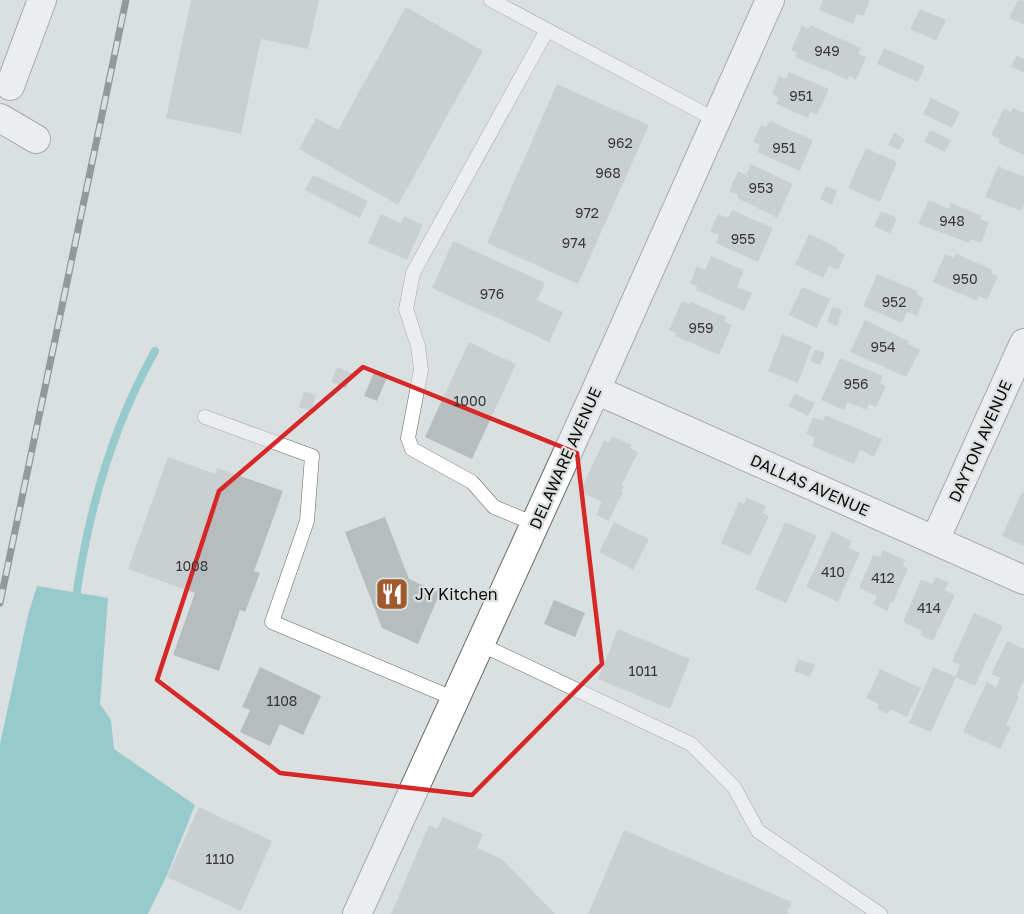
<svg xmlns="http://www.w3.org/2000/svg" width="1024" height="914" font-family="'Golos Text',sans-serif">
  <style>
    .water { fill: #43afb7 }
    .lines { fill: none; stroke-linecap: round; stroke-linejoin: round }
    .stream { stroke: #43afb7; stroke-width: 8 }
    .building { fill: #b7bdbd }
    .lane-casing { stroke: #636868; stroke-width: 15 }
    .street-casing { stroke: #636868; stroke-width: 30 }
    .lane { stroke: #fff; stroke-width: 14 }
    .street { stroke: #fff; stroke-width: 28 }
    .rail-casing { stroke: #3d4040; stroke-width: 7 }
    .rail { stroke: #dae0e0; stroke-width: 4.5; stroke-dasharray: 14; stroke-linecap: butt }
    .marked { fill: none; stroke: #d62828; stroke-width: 4.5; stroke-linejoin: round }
    .labels { text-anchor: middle; stroke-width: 4.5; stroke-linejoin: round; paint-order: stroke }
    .number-label { font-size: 14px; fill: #363939 }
    .street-label { font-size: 16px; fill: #0b0d0d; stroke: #dae0e0 }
    .poi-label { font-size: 16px; fill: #0b0d0d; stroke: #dae0e0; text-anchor: start }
  </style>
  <rect width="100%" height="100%" fill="#dae0e0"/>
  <path class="water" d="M37,586L108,598L100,704L111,720L114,749L195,805L167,875L148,914H0V744L28,615Z"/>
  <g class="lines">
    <path class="stream" d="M75,604C87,516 111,429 155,351"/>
  </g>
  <path class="building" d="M191,0H319L308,49L261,39L241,134L166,118Z
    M823,0H869L870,1L863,16L857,14L853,24L819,10Z
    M1018,0L1024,1V25L1009,18Z
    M406,7L483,51L398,205L299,149L316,118L338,130Z
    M920,9L946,20L936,41L910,29Z
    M802,25L808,29L810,25L861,48L858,54L866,57L856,80L849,76L848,80L795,57L797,53L791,50Z
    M884,48L925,66L918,82L877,64Z
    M1016,56L1024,59V72L1011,67Z
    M789,72L829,89L817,115L811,112L808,118L776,104L779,98L772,94L779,76L786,79Z
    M557,84L649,125L578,284L487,243Z
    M931,98L960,112L952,128L923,114Z
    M1004,108L1011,112L1013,108L1024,113V155L998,143L1000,139L991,135Z
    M770,121L813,140L800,171L757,152L760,145L753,142L761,125L766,127Z
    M930,130L951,140L945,152L924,142Z
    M894,133L905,139L899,150L888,145Z
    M866,148L897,162L880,202L848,188Z
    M751,164L793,184L777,218L737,198L738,195L729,191L738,171L746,175Z
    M998,166L1024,177V204L1021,211L985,197Z
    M313,175L368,201L360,218L305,190Z
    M826,186L837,191L832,205L820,199Z
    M929,200L949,209L951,203L982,216L981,219L989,223L981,243L971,239L969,243L918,224Z
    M732,210L773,228L758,262L716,243L719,235L710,232L718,214L728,218Z
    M881,211L897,218L890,234L874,226Z
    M381,214L401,223L404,216L423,225L407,260L368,243Z
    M809,234L838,248L837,250L845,255L838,270L829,266L823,278L795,264Z
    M453,241L545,283L537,300L563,312L549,342L432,288Z
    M956,253L992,270L991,273L998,276L987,300L979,296L977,301L933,282L945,254L954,258Z
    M711,256L744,270L737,287L752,293L744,311L696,290L697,286L690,283L697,266L705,270Z
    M877,274L917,291L916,294L924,298L917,316L907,312L902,323L863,306Z
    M802,287L830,299L817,328L789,315Z
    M682,301L690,304L691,302L726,317L724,322L732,325L719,355L675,336L676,333L669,330Z
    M832,307L842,310L837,326L827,322Z
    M865,320L909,341L908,344L920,350L906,377L850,352Z
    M782,334L812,346L798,383L768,371Z
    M469,342L516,364L472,459L425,437Z
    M815,349L825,353L820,365L810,361Z
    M840,358L883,376L880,383L886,386L876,407L869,404L866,410L848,402L844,410L821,400Z
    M337,367L352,373L346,388L331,382Z
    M375,370L388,375L377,401L364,396Z
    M304,391L316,395L311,411L299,407Z
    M795,394L815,403L808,416L788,406Z
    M825,415L882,439L874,457L860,450L854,464L812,446L815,438L806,434L813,417L823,421Z
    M612,436L631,445L630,448L638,452L622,485L624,486L621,492H623L609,521L596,515L602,502L580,492L604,440L609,443Z
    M168,457L215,474L217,468L283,491L254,571L260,573L245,612L240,610L219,671L173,655L195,593L128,569Z
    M1022,492L1024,493V546L1002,536Z
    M747,498L766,506L763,513L769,516L750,556L721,543L739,502L744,504Z
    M385,517L409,579L440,593L418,644L382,628L345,532Z
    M614,522L649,539L633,570L599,552Z
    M785,522L817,536L786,603L755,589Z
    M832,531L852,541L849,548L860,553L838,602L806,587Z
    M883,550L905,560L903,566L908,569L893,602H891L887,611L873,604L877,596L859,588L873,555L880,557Z
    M936,577L949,582L945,590L955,595L933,641L920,635L922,631L903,622L921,579L932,584Z
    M554,600L585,613L575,637L544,624Z
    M974,613L1003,626L975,686L955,677L960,665L952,661Z
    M618,629L690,659L670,709L598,679Z
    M1007,641L1024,649V680L1017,696L1019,697L1006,725L1011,727L1000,749L963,732L987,682L996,687L1000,678L991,674Z
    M798,659L815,665L810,677L794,671Z
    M260,667L321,696L303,735L280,724L270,746L240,732L250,710L242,707Z
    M933,667L956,677L931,732L909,723Z
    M880,669L921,688L907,717L890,709L888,714L877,709L879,704L866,698Z
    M199,807L272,841L241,911L167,877Z
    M443,817L483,834L477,848L502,859L555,914H391L429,825L437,829Z
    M624,830L792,902L787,912L789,914H588Z"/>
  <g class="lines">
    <defs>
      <path id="lane" d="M491,0L716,120
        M205,417L312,456L307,521L272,622L455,699
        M535,524L494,507L472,482L412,449L408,438L421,370L418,346L406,309L413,273L547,30
        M480,644L691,744L734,787L758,831L880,914"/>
      <path id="street" d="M10,86L42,0
        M0,118L36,139
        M596,390L1024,580
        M935,540L1024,343
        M357,914L596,390L770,0"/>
    </defs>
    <use href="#lane" class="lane-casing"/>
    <use href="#street" class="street-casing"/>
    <use href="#lane" class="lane"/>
    <use href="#street" class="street"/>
    <defs>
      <path id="rail" d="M0,603L126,0"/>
    </defs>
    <use href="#rail" class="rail-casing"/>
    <use href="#rail" class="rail"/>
  </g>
  <path d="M0 0H1024V914H0ZM363,367L577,453L602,664L472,795L280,773L157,680L219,491Z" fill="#dae0e0" fill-opacity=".55" fill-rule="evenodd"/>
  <path class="marked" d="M363,367L577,453L602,664L472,795L280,773L157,680L219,491Z"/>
  <defs>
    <symbol id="restaurant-square" viewBox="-11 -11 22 22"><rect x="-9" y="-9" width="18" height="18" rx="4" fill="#9f5a2d" stroke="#dae0e0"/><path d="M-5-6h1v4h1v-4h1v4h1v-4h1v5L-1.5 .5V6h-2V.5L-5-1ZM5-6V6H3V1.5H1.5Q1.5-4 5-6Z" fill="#fff"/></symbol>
  </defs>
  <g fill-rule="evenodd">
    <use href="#restaurant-square" x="373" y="575" width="38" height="38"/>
  </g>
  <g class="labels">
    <g class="number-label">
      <text x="827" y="56">949</text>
      <text x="801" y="101">951</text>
      <text x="620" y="148">962</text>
      <text x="784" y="153">951</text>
      <text x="608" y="178">968</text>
      <text x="761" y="193">953</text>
      <text x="587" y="218">972</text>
      <text x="952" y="226">948</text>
      <text x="743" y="244">955</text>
      <text x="574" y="248">974</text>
      <text x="965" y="284">950</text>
      <text x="492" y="299">976</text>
      <text x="894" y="307">952</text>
      <text x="701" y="333">959</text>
      <text x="883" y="352">954</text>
      <text x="856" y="389">956</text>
      <text x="470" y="406">1000</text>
      <text x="192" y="571">1008</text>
      <text x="833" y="577">410</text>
      <text x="883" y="583">412</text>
      <text x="929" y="613">414</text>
      <text x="643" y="676">1011</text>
      <text x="282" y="706">1108</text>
      <text x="220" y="864">1110</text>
    </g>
    <g class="street-label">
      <text transform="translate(980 441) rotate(-66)" y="6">DAYTON AVENUE</text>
      <text transform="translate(565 458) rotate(-66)" y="6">DELAWARE AVENUE</text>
      <text transform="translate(810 485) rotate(24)" y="6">DALLAS AVENUE</text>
    </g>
    <g class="poi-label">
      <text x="415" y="600">JY Kitchen</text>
    </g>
  </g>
</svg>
